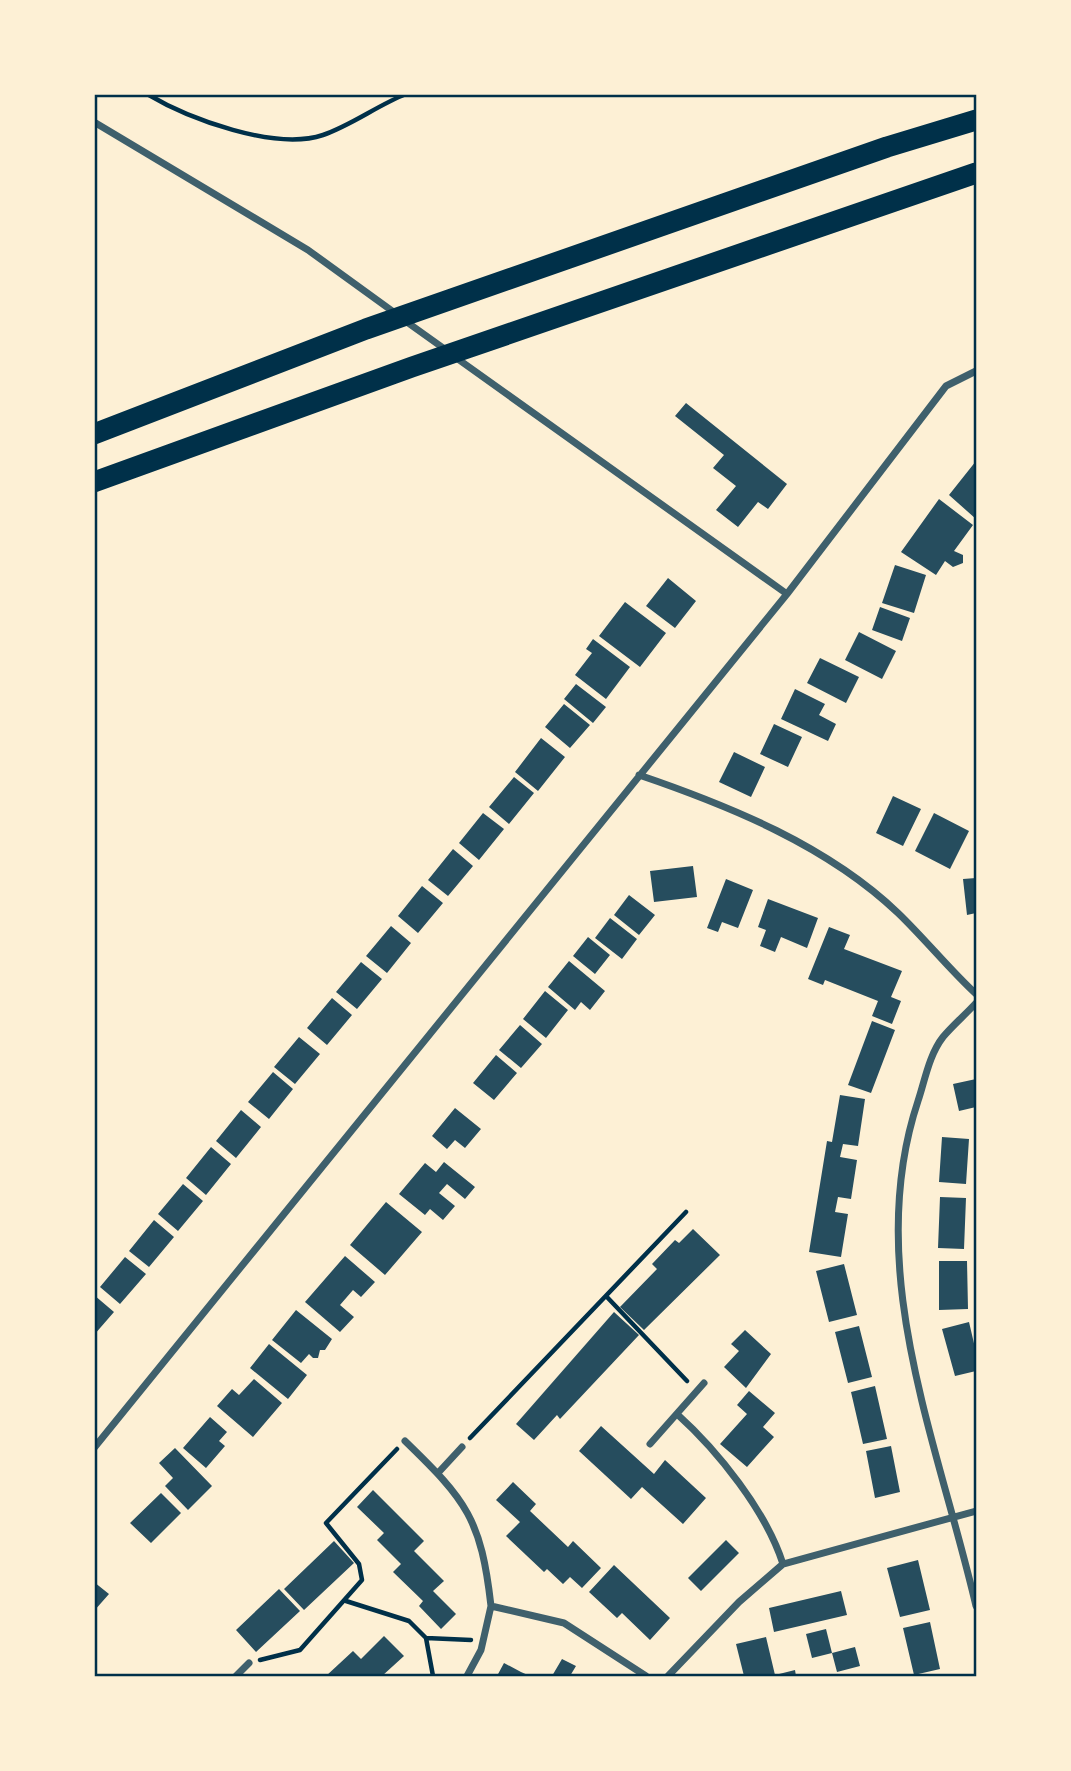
<svg xmlns="http://www.w3.org/2000/svg" width="1071" height="1771" font-family="'Titillium Web',sans-serif">
  <style>
    .building { fill: #264d5e }
    .lines { fill: none; stroke-linecap: round; stroke-linejoin: round }
    .path { stroke: #003049; stroke-width: 4.5 }
    .minor { stroke: #3f606c; stroke-width: 7 }
    .motorway { stroke: #003049; stroke-width: 21 }
    .neatline { fill: none; stroke: #003049; stroke-width: 2.5 }
  </style>
  <rect width="100%" height="100%" fill="#fdf0d5"/>
  <path class="building" d="M686,403L787,484L768,509L758,502L738,527L716,510L736,486L713,468L724,455L675,416Z
    M976,461V519L949,495Z
    M939,499L973,525L954,551L963,555V563L953,567L945,561L936,575L901,552Z
    M895,565L926,575L914,613L882,603Z
    M668,578L696,601L675,628L646,606Z
    M625,602L666,633L640,667L599,636Z
    M880,607L910,618L902,641L872,630Z
    M859,632L896,651L882,679L845,660Z
    M593,639L630,667L606,699L575,675L592,653L586,649Z
    M820,658L859,677L846,703L807,683Z
    M576,684L606,707L593,723L564,699Z
    M795,689L825,704L819,715L836,724L828,741L781,719Z
    M564,704L590,725L570,748L545,727Z
    M774,724L802,737L788,767L760,754Z
    M541,738L565,757L538,791L515,772Z
    M734,752L765,767L751,797L719,782Z
    M514,777L534,793L509,824L489,807Z
    M893,796L921,809L903,846L876,833Z
    M483,813L504,829L479,860L459,843Z
    M934,813L969,831L950,869L915,851Z
    M453,849L473,866L448,896L428,880Z
    M693,866L697,897L654,902L650,871Z
    M976,878V913L967,915L963,879Z
    M726,879L753,890L738,928L722,922L718,932L707,928Z
    M422,886L443,903L418,933L398,916Z
    M629,895L655,915L639,935L614,915Z
    M768,899L818,918L807,948L781,937L775,952L760,946L766,930L758,927Z
    M610,918L637,939L622,959L595,938Z
    M391,926L411,943L387,973L366,956Z
    M829,927L850,935L844,949L902,971L891,997L901,1001L892,1024L872,1016L878,1001L825,980L823,985L808,979Z
    M588,937L610,955L595,974L573,956Z
    M569,961L605,991L590,1010L581,1002L575,1010L548,987Z
    M361,962L382,979L357,1009L336,992Z
    M545,991L568,1010L546,1038L523,1019Z
    M332,998L352,1015L327,1045L307,1028Z
    M872,1021L895,1030L871,1093L848,1085Z
    M520,1025L542,1044L521,1068L499,1050Z
    M299,1037L320,1054L295,1084L274,1067Z
    M496,1055L517,1073L494,1100L473,1083Z
    M273,1072L293,1089L269,1119L248,1102Z
    M976,1079V1107L959,1111L953,1084Z
    M840,1095L865,1099L858,1146L843,1144L840,1157L857,1160L851,1199L838,1197L835,1212L848,1214L841,1257L809,1252L827,1141L832,1142Z
    M455,1108L481,1129L465,1148L455,1140L447,1149L432,1136Z
    M241,1110L261,1127L236,1158L216,1141Z
    M942,1137L969,1139L966,1184L939,1182Z
    M211,1147L231,1164L206,1195L186,1178Z
    M444,1162L475,1187L465,1199L447,1184L439,1193L455,1206L443,1220L430,1209L425,1215L399,1194L425,1163L436,1172Z
    M183,1184L203,1201L178,1231L158,1214Z
    M940,1197L966,1198L964,1249L938,1248Z
    M386,1202L422,1232L385,1275L350,1245Z
    M154,1220L174,1237L149,1267L129,1251Z
    M693,1229L720,1255L644,1330L620,1307L657,1269L652,1264L675,1240L679,1243Z
    M345,1256L375,1282L361,1297L353,1290L340,1305L354,1317L340,1332L305,1302Z
    M125,1257L146,1274L120,1304L100,1287Z
    M939,1261H967L968,1309L939,1310Z
    M844,1264L857,1315L829,1322L816,1271Z
    M94,1295L114,1312L94,1335Z
    M296,1310L332,1339L325,1350H320L318,1358H313L309,1354L301,1363L272,1340Z
    M614,1312L639,1335L560,1419L557,1415L534,1440L516,1424Z
    M969,1322L976,1352V1371L955,1376L942,1329Z
    M859,1326L872,1377L848,1383L835,1332Z
    M745,1330L771,1354L746,1388L724,1367L739,1351L731,1344Z
    M269,1344L307,1375L288,1399L250,1368Z
    M254,1379L282,1403L253,1437L217,1406L232,1389L239,1395Z
    M875,1386L887,1439L863,1444L851,1392Z
    M749,1391L775,1413L763,1427L774,1437L747,1467L720,1444L747,1414L737,1405Z
    M210,1417L227,1432L219,1441L225,1446L206,1468L183,1448Z
    M601,1426L654,1474L665,1460L706,1498L683,1524L642,1487L631,1499L579,1451Z
    M891,1446L900,1492L875,1498L866,1451Z
    M175,1448L212,1486L188,1510L165,1486L173,1478L159,1463Z
    M513,1482L536,1504L530,1511L568,1547L573,1541L601,1568L582,1588L570,1577L563,1584L547,1569L544,1572L506,1536L520,1522L496,1500Z
    M373,1490L424,1541L414,1551L444,1581L433,1591L456,1614L441,1629L419,1606L423,1601L393,1572L401,1564L377,1540L384,1533L357,1507Z
    M161,1493L181,1513L151,1543L130,1523Z
    M726,1540L739,1553L701,1591L688,1578Z
    M334,1541L354,1563L304,1610L284,1589Z
    M918,1560L930,1610L900,1617L887,1568Z
    M614,1565L670,1618L650,1640L622,1613L617,1618L589,1592Z
    M94,1582L109,1594L94,1611Z
    M279,1589L300,1611L256,1652L236,1630Z
    M841,1591L847,1615L774,1632L769,1608Z
    M930,1622L940,1669L914,1675L903,1628Z
    M826,1629L832,1653L812,1658L806,1634Z
    M384,1636L404,1656L382,1676H326L353,1651L361,1659Z
    M766,1637L775,1675L795,1670L796,1676H744L736,1644Z
    M855,1647L860,1666L837,1672L832,1653Z
    M562,1659L576,1666L570,1676H552Z
    M504,1663L521,1672L530,1676H497Z"/>
  <g class="lines">
    <path class="path" d="M147,94C189,119 275,151 323,135C352,125 378,105 406,94
      M606,1296L687,1381
      M470,1438L686,1212
      M346,1601L409,1621L426,1638L471,1640
      M426,1638L433,1676
      M260,1660L300,1650L362,1580L359,1564L326,1523L397,1449"/>
    <path class="minor" d="M94,122L308,250L395,313
      M404,320L446,350
      M455,357L787,594
      M639,775C730,806 828,846 898,913C925,939 949,969 976,994
      M976,1003C966,1014 953,1025 943,1037C929,1055 925,1080 918,1101C862,1269 938,1442 976,1606
      M677,1414C718,1451 766,1511 783,1564
      M405,1441C467,1501 481,1519 491,1606L564,1623L646,1676
      M650,1444L704,1383
      M94,1448L787,594L946,386L976,371
      M438,1473L462,1447
      M236,1676L249,1663
      M467,1676L481,1650L491,1606
      M668,1676L739,1602L783,1564L976,1511"/>
    <path class="motorway" d="M94,434L366,329L887,147L976,120
      M94,482L412,367L976,173"/>
  </g>
  <rect width="1071" height="1771" fill="none" stroke="#fdf0d5" stroke-width="192"/>
  <rect x="96" y="96" width="879" height="1579" class="neatline"/>
</svg>
